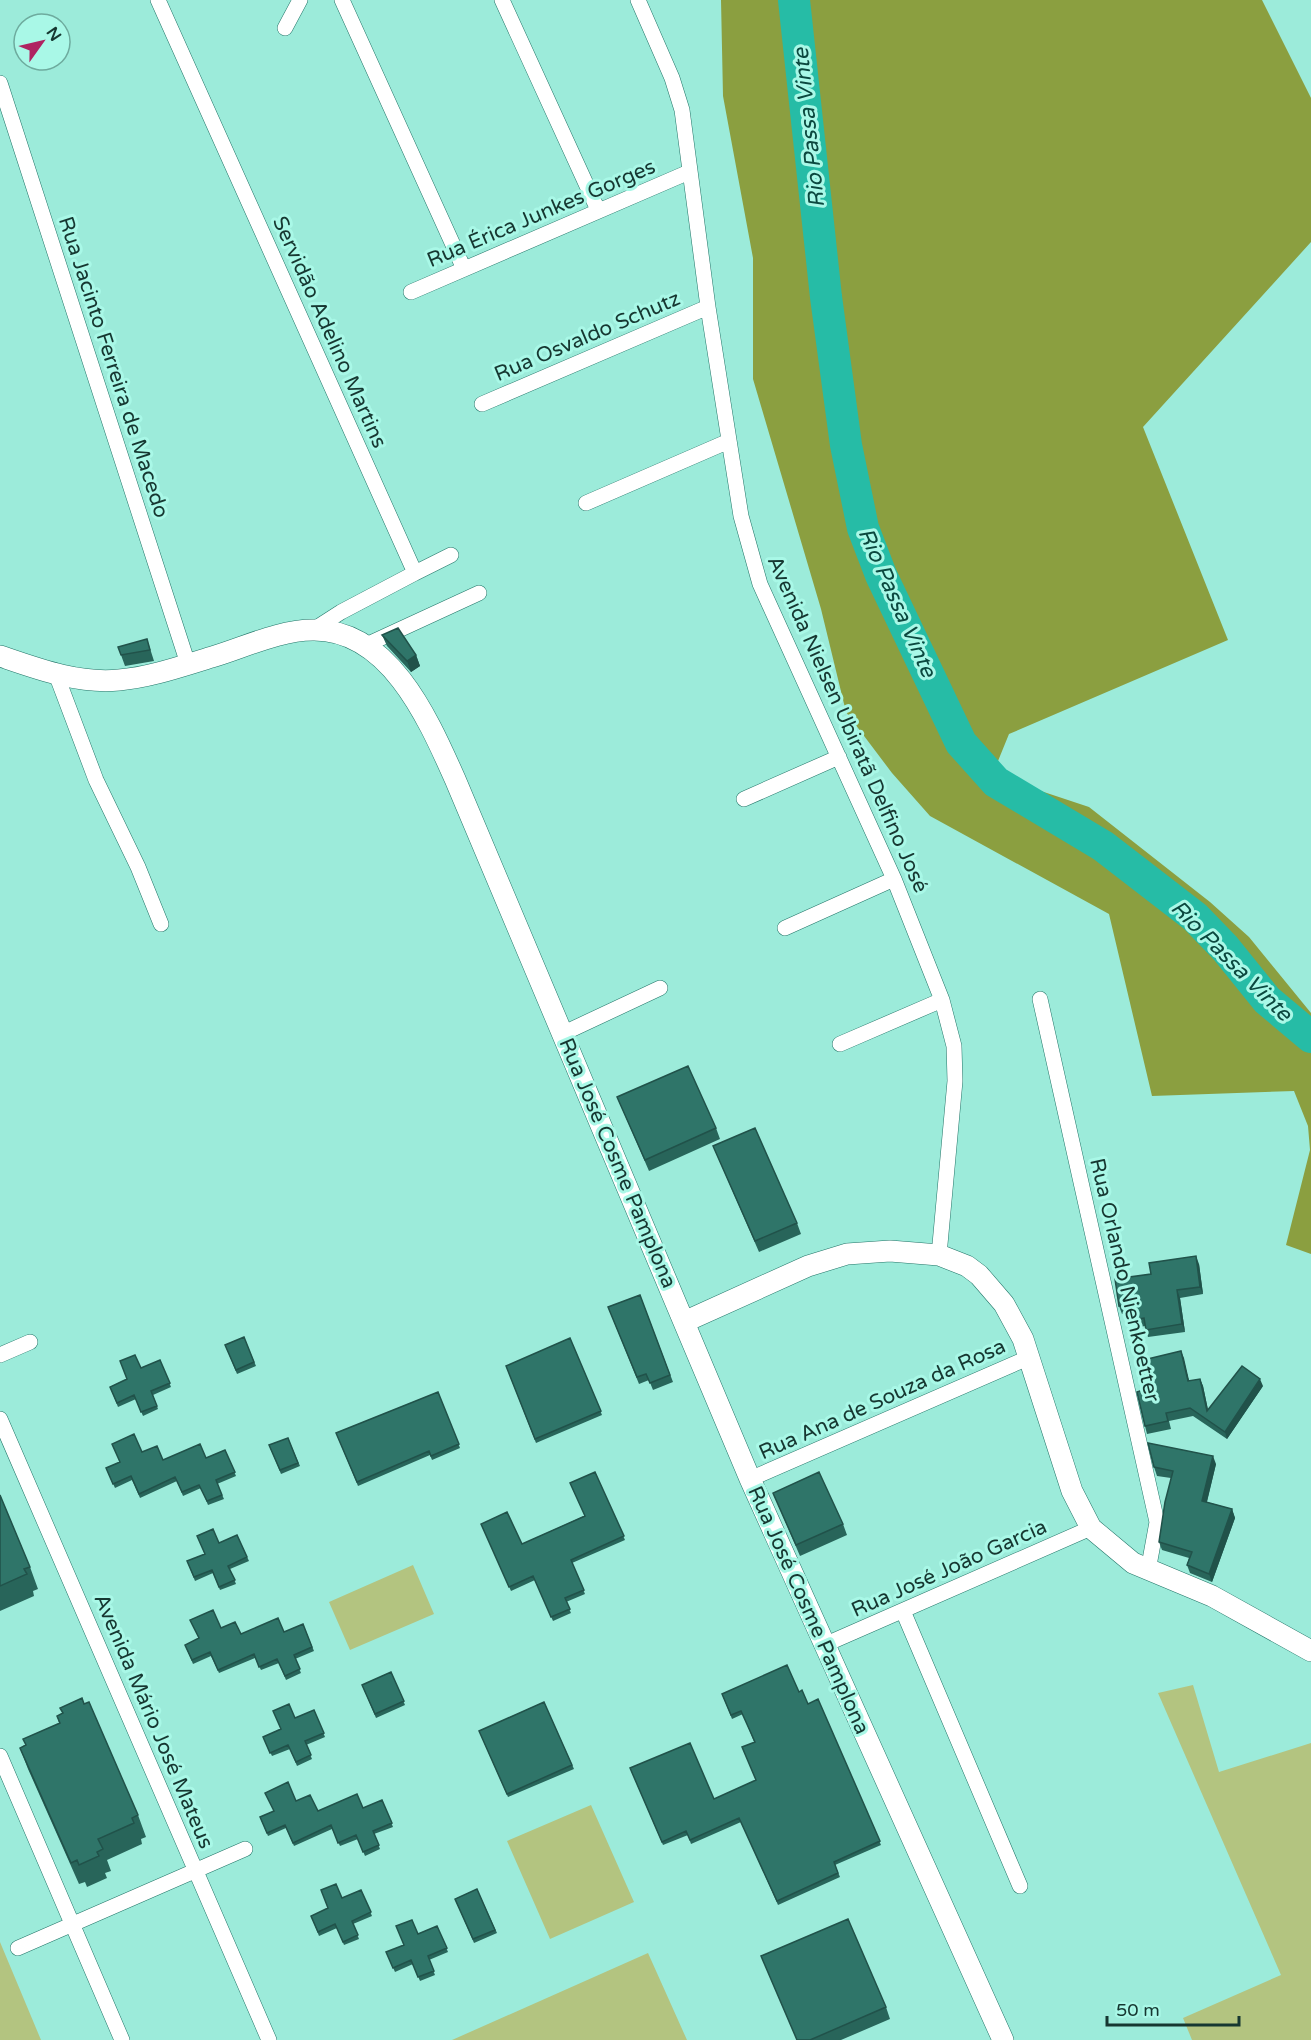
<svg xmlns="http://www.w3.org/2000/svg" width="1311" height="2040" font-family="'Varela Round',sans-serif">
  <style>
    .green { fill: #b3c480 }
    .forest { fill: #8b9f40 }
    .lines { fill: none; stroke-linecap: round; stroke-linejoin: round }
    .river { stroke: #26bca6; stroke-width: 32 }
    .street-casing { stroke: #227568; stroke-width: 16 }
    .secondary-casing { stroke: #227568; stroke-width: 22 }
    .street { stroke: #fff; stroke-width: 15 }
    .secondary { stroke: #fff; stroke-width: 21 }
    .wall { fill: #28655a }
    .shaded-wall { fill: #21524a }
    .building { fill: #2f7569; stroke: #21524a; stroke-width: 1.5 }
    .labels { text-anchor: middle; stroke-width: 6; stroke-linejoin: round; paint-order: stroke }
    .street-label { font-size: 21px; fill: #163731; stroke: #a9f8e7 }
    .water-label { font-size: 22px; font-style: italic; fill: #0b483f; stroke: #a9f8e7 }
  </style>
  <rect width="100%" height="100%" fill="#9cebda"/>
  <path class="green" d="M413,1565L434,1614L350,1650L329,1602Z
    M1193,1685L1219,1772L1311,1743V2040H1192L1183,2018L1281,1975L1158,1693Z
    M591,1805L634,1902L550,1939L507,1841Z
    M0,1942L41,2040H0Z
    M648,1953L687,2040H452Z"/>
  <path class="forest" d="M721,0H1262L1311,98V242L1143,427L1228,640L1009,734L998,761L1011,781L1089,807L1210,902L1249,937L1311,1013V1254L1286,1245L1310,1150L1308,1126L1294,1091L1152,1096L1109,914L930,816L892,773L846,712L821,609L753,379V258L723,96Z"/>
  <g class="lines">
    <path class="river" d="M794,0L826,297L846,445L863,528L881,575L961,743L996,782L1103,846L1195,917L1225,948L1267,1000L1311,1037"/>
    <defs>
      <path id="street" d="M158,0L415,573L341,612L313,630
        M342,0L464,269
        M502,0L598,210
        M638,0L672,78L682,110L708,307L741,516L760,584L894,879L942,1000L954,1046L955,1081L939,1255
        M285,28L300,0
        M0,83L188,664
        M411,292L689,172
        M482,404L708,307
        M586,503L729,441
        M415,573L451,555
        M364,646L479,593
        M56,674L96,780L138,867L161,924
        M744,799L839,757
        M785,928L894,879
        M1040,999L1157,1522L1148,1571
        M564,1033L660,988
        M840,1044L942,1000
        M0,1355L30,1342
        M0,1419L269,2040
        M750,1479L1030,1357
        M903,1611L1020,1886
        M824,1645L1091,1528
        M0,1756L122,2040
        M18,1948L245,1849"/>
      <path id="secondary" d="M0,656C38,669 78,684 119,680C151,677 182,666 212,657C243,648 279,630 313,630C390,629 429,721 455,779L750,1479L1003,2040
        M684,1322L808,1266L847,1254L890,1251L939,1255L967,1266L979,1275L1004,1304L1023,1339L1072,1491L1091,1528L1133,1563L1212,1596L1311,1651"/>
    </defs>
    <use href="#street" class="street-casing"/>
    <use href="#secondary" class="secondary-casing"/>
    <use href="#street" class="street"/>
    <use href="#secondary" class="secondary"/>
  </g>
  <path class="wall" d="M382,635L416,655L420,666L411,672L387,646Z
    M147,639L154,661L125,666L121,655Z
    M617,1097L716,1128L720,1139L649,1171Z
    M713,1146L797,1223L801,1234L759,1252Z
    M1199,1264L1203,1294L1180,1298L1185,1332L1148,1337L1145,1326L1135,1328L1132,1320L1131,1312L1122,1314L1119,1306L1151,1274Z
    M640,1295L673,1382L653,1390L649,1380L639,1384L608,1307Z
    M244,1337L256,1366L237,1374L225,1345Z
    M570,1338L602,1415L536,1443L506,1366Z
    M1181,1351L1189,1381L1200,1379L1203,1386L1208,1410L1263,1386L1227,1439L1193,1416L1169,1421L1171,1429L1147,1434L1145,1426L1146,1389Z
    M160,1360L171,1387L153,1395L158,1409L143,1416L136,1399L118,1407L110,1387L127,1379L141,1368Z
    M438,1392L460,1448L432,1460L430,1455L358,1486L336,1433Z
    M288,1438L300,1466L281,1474L269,1445Z
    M225,1450L236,1476L217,1484L224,1499L208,1505L201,1488L183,1496L177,1481L140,1498L132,1480L115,1488L106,1468L142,1452L163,1460L206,1458Z
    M1216,1464L1207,1502L1232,1509L1235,1518L1212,1582L1190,1573L1187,1565L1189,1558L1162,1550L1159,1542L1171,1478L1157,1476L1154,1467Z
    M595,1472L625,1540L572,1563L585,1594L566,1602L571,1613L553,1621L535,1580L511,1591L481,1524L522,1544L584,1516Z
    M773,1493L843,1524L847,1535L800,1556Z
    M0,1495L30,1567L38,1589L33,1591L34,1596L0,1611Z
    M237,1535L249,1561L230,1569L236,1584L220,1590L213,1573L195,1581L187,1561L205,1554L219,1543Z
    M303,1624L314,1651L295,1659L301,1673L286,1680L279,1663L261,1670L255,1658L219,1673L211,1656L193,1664L185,1645L221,1628L241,1634L284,1632Z
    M391,1672L405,1705L376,1718L362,1685Z
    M799,1692L808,1704L818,1699L881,1845L835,1865L840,1877L778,1905L741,1822L691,1844L688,1835L663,1845L630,1768L714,1799L756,1780L754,1742L743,1714L732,1719L722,1694Z
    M544,1702L574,1769L508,1797L479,1731Z
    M314,1710L325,1737L306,1745L312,1759L297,1766L290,1749L272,1756L263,1737L281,1729L295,1718Z
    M57,1716L138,1815L146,1837L141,1839L142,1844L107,1860L111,1871L105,1873L107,1878L87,1887L85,1882L79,1884L28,1769L20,1748L59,1723Z
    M382,1800L393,1827L374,1834L380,1849L365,1856L358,1839L340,1846L332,1829L294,1846L286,1828L268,1836L260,1817L296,1801L318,1811L363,1808Z
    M477,1889L497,1933L474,1943L455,1899Z
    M361,1890L372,1916L353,1924L359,1939L344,1945L337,1928L319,1936L311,1916L328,1909L342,1898Z
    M437,1926L448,1952L429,1960L435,1975L420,1981L413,1964L395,1972L386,1952L404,1945L418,1934Z
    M761,1956L886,2007L890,2019L841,2040H797Z"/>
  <path class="shaded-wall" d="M416,655L420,666L411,672L407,661Z
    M1196,1256L1199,1264L1203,1294L1200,1287Z
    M1177,1290L1180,1298L1185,1332L1182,1324Z
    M1181,1351L1184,1358L1191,1389L1188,1381Z
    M1200,1379L1203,1386L1210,1419L1207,1411Z
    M1260,1379L1263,1386L1227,1439L1225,1432Z
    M1213,1456L1216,1464L1205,1509L1202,1501Z
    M1232,1509L1235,1518L1212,1582L1209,1574Z"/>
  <path class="building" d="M398,628L416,655L407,661L382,635Z
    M147,639L150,650L121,655L118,647Z
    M688,1066L716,1128L645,1160L617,1097Z
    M755,1128L797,1223L755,1241L713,1146Z
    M1196,1256L1200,1287L1177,1290L1182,1324L1146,1330L1144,1318L1132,1320L1130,1304L1119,1306L1115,1279L1151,1274L1149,1263Z
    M640,1295L670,1375L650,1383L646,1374L637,1377L608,1307Z
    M244,1337L254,1362L236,1370L225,1345Z
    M570,1338L601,1411L535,1439L506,1366Z
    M1181,1351L1188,1381L1200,1379L1207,1411L1242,1366L1260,1379L1225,1432L1190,1408L1166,1413L1168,1421L1145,1426L1137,1392L1146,1389L1139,1361Z
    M135,1355L141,1368L160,1360L170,1383L151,1391L157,1406L141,1412L134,1395L117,1403L110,1387L127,1379L120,1361Z
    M438,1392L459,1444L431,1456L429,1451L357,1482L336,1433Z
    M134,1434L142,1452L157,1446L163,1460L200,1444L206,1458L225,1450L235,1472L216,1480L222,1495L207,1501L199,1485L182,1492L175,1477L139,1494L131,1476L113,1484L106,1468L120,1462L112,1444Z
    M288,1438L298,1463L280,1470L269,1445Z
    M1148,1443L1213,1456L1202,1501L1232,1509L1209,1574L1187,1565L1192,1552L1159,1542L1165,1502L1173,1471L1154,1467Z
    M595,1472L624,1536L571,1560L584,1590L565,1598L570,1609L551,1617L533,1576L509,1587L481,1524L507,1512L522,1544L585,1516L570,1483Z
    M819,1472L843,1524L796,1545L773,1493Z
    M0,1495L30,1567L24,1569L27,1574L0,1586Z
    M213,1529L219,1543L237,1535L247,1557L228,1566L235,1580L219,1587L212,1570L194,1577L187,1561L205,1554L197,1536Z
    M213,1610L221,1628L235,1622L241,1634L278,1618L284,1632L303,1624L312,1647L294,1655L300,1669L285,1676L277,1659L259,1667L254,1654L218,1670L210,1652L192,1660L185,1645L199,1638L190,1620Z
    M787,1665L799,1692L802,1690L808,1704L818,1699L880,1841L834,1862L838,1873L777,1901L739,1818L690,1840L686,1831L662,1842L630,1768L690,1743L714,1799L756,1780L742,1747L755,1742L741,1711L731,1715L722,1694Z
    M391,1672L404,1701L375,1714L362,1685Z
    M82,1698L84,1704L89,1702L138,1815L132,1818L134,1823L98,1839L103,1849L97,1852L99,1856L79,1865L77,1860L71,1863L20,1748L26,1745L23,1739L60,1723L57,1716L63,1713L60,1708Z
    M544,1702L572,1765L507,1794L479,1731Z
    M289,1704L295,1718L314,1710L324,1733L305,1741L311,1755L296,1762L288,1745L270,1753L263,1737L281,1729L273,1711Z
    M288,1782L296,1801L310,1795L318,1811L357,1794L363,1808L382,1800L392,1823L373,1831L379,1845L363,1852L356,1835L338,1843L331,1825L293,1843L285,1825L267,1833L260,1817L274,1811L265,1793Z
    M336,1884L342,1898L361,1890L371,1912L352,1921L358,1935L343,1942L335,1924L318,1932L311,1916L328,1908L321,1890Z
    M477,1889L495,1930L473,1939L455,1899Z
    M848,1919L886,2007L810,2040H797L761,1956Z
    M412,1920L418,1934L437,1926L447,1948L428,1956L434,1971L418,1977L411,1960L393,1968L386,1952L404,1945L396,1926Z"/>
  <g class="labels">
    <g class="street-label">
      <text transform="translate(541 213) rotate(-23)" y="7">Rua Érica Junkes Gorges</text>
      <text transform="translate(330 332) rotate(66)" y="7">Servidão Adelino Martins</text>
      <text transform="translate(587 336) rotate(-23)" y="7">Rua Osvaldo Schutz</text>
      <text transform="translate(114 367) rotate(72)" y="7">Rua Jacinto Ferreira de Macedo</text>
      <text transform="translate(848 724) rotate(66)" y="7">Avenida Nielsen Ubiratã Delfino José</text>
      <text transform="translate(618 1163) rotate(67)" y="7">Rua José Cosme Pamplona</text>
      <text transform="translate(1125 1280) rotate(77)" y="7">Rua Orlando Nienkoetter</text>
      <text transform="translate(882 1399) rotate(-24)" y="7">Rua Ana de Souza da Rosa</text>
      <text transform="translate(949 1568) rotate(-24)" y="7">Rua José João Garcia</text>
      <text transform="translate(809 1610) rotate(66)" y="7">Rua José Cosme Pamplona</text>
      <text transform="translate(154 1721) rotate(67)" y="7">Avenida Mário José Mateus</text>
    </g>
    <g class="water-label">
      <text transform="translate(808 128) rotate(-96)" y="8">Rio Passa Vinte</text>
      <text transform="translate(898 602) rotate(66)" y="8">Rio Passa Vinte</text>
      <text transform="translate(1232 960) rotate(45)" y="8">Rio Passa Vinte</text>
    </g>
  </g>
  <g transform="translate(42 42) rotate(56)"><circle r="28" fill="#a9f8e7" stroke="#6eab9e" stroke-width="1.5"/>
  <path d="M0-4.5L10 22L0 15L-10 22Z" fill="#af2361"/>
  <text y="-9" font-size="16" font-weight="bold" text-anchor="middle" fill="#163731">N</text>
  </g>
  <path d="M1107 2016v9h132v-9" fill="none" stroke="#163731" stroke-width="3"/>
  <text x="1116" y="2016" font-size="18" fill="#163731" stroke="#a9f8e7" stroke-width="4.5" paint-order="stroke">50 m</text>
</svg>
